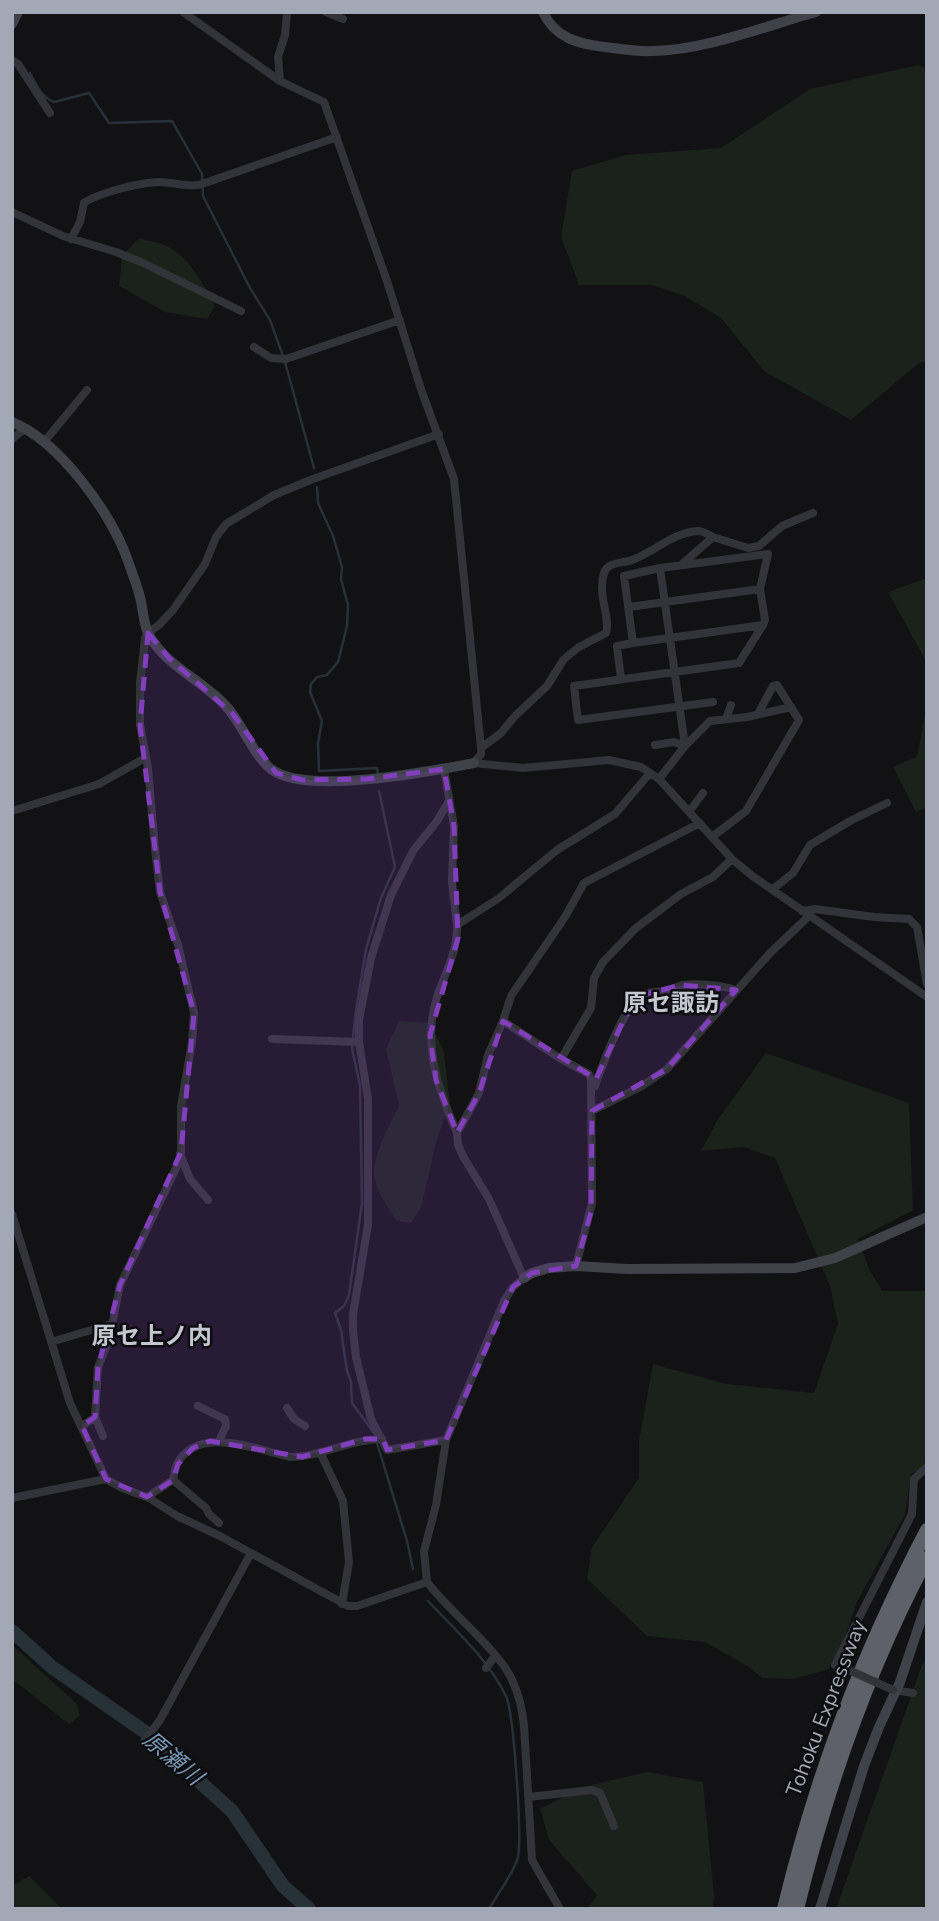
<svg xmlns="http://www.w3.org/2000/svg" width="939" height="1921" font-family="'Nunito Sans','Noto Sans JP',sans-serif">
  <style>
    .green { fill: #1a221b }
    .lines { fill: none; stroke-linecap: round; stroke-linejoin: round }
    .stream { stroke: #273138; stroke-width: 2.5 }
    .river { stroke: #273138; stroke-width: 14 }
    .street { stroke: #333439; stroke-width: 8 }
    .secondary { stroke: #404249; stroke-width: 10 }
    .highway { stroke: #5e616a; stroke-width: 14 }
    .street-bridge { stroke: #333439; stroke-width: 8 }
    .marked { fill: #813fbe; fill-opacity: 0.2; stroke: #813fbe; stroke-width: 5; stroke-dasharray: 14 9; stroke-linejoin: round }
    .labels { text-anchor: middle; stroke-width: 5; stroke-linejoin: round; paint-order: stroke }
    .street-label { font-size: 21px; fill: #a2a8b5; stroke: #0d0d0f }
    .water-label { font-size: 23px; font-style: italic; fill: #7696b4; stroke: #0d0d0f }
    .quarter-label { font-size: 24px; font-weight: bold; fill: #c3c7d1; stroke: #0d0d0f }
  </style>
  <rect width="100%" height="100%" fill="#121214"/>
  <path class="green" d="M918,65L927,69V361L919,363L851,420L764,371L722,319L685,296L652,285H579L561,237L572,171L625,155L721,148L810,89Z
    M139,238C147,241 158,242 166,246C190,257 203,284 215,306L207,319L165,312L119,286L122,256Z
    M927,578V663L888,592Z
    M927,704V807L916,812L893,767L917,757Z
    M399,1021L429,1023L443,1048L450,1102L437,1139L421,1208L411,1223L397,1221C388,1208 379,1195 375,1181C369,1161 390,1124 399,1106L386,1049Z
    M766,1053L909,1103L913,1210L858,1239L869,1269L882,1291H927V1466L911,1474L905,1514L857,1602L839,1654L827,1670L792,1679L762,1678L749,1667L705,1642L647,1636L587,1579L592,1547L639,1478V1441L653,1364L727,1384L814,1393L838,1324L830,1286L775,1158L744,1147L701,1151L717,1121Z
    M12,1645L77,1704L80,1716L69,1724L12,1679Z
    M927,1657V1909H836L922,1665Z
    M647,1772L703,1782L714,1896L712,1909H587L597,1895L549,1840L540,1809L583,1787Z
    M29,1876L62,1909H12V1886Z"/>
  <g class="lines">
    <path class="stream" d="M30,73C36,84 41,97 54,102L89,93L109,123L172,121L202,174L203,196L250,288L270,320L283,356
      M285,362L314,468
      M317,487L318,503L333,536L342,567L341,579L348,605L347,626L338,662L327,675L317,677L311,684L310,692L322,721L318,743L319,771L377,768L378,773
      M376,1436L352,1403L351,1382L347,1371L341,1330L335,1313L344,1306L349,1295L362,1203L360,1085L352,1049L355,1017L366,949L381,898L395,867L379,791
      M377,1443L407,1541L413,1569
      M428,1601C455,1630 488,1659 506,1696C514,1714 522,1836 518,1857C515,1871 497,1895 489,1909"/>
    <path class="river" d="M12,1631L53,1668L151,1736L184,1763L201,1783L232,1811L283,1886L309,1909"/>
    <path class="street" d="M183,12L280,81L324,102L387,281L422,392L454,479L481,748V754L474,763
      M326,12L343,19
      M12,60L18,64L50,113
      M280,81L278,57L285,35L287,12
      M12,212L63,236L116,252L141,262L241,311
      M71,239L80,222L84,203C97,193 143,182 159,182C173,182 185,187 199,185L337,137
      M254,347L271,358L286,359L400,320
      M12,439L26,428
      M44,442L87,390
      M681,565L713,537L748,548L759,546L782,526L813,513
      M629,607L760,589
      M621,679L617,646L633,643
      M713,702L578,720L574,686L739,663L763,625L765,620L760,589L768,554L660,568L624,576L633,643L763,625
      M726,719L731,705
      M655,745L674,742L685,746L710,721L747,717L791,707
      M481,748L501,733L515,716L547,686L564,659L579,647L606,633C611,617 597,596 604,573C608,561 622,564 632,560C654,552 674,532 698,531C703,531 708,534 713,537
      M474,763L523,768L609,760L641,767L659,779L732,859L751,875L927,997
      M444,769L454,826L452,882L457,925L499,898L557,850L615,814L650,773
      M659,779L685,746L660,568
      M12,811L99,784L145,758
      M689,812L703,793
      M712,837L746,811L799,720L777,685L773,686L758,714
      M773,889L793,873L810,845L850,821L887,803
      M802,911L815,909L874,917L909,919L917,927L927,984
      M503,1021L561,1059L589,1074L591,1079L592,1203L576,1266
      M272,1039L359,1042
      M561,1059L591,1008L594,978L603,962L636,928L681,894L713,877L732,859
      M592,1088L595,1086C602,1066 624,1006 641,996C650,990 658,993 667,991C672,990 677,986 682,985C698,983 721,985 736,990
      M592,1111L642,1086L667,1069L770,953L809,916
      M457,1133C438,1089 422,1044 437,997C445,973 458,951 457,925
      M180,1154L190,1179L208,1200
      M12,1214L70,1403L106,1479L122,1488L149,1498L177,1516L218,1535L348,1606H357L427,1582L424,1551L436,1505L446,1440L504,1301L513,1287L524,1278L489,1199L464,1158L458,1145L457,1133L479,1093L488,1055L503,1021L511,996L565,917L584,883L700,823
      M51,1342L111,1324
      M198,1406L225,1419L226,1426L219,1441
      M287,1408L294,1419L305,1426
      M95,1417L103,1436
      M82,1426L95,1417L98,1367L109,1340L120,1285L177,1166L181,1153V1106L192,1042L194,1013L178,945L160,892L155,849L148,768L140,725V683L145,638L148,633L159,625L173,610L205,564L216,537L226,524L274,495L313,479L439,434
      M446,1440L387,1450L371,1419L356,1357L353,1331V1314L368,1225V1099L359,1042V1020L371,958L391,895L413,851L437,821L449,801
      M320,1452L343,1501L349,1562L342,1604
      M173,1480L206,1508L209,1514L219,1523
      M147,1497L173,1480C174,1475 175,1469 177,1464C198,1424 257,1450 290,1457C322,1457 350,1439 382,1439
      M12,1498L106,1479
      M427,1582C450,1612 486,1639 506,1669C517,1686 522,1706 524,1726L532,1860L560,1909
      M842,1667L835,1665L912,1514L914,1479L927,1467
      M486,1668L495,1656
      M893,1690L913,1693
      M143,1743L160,1720L251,1553
      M528,1797L592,1790L600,1793L614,1826"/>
    <path class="secondary" d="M543,12C555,38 578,44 605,47C621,49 637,52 653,51C705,50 766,26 816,12
      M12,24L18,12
      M12,422C59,441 112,514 128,561C132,573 137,585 140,597C143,608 143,622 148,633C164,665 202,680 225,705C243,724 251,752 271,769C305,796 432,771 474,763
      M524,1278L532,1273L549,1268L576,1266L627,1269L795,1268L835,1258L927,1217
      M820,1909L864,1766L879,1727L900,1682L927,1602"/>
    <path class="highway" d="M784,1909C817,1772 862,1655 927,1530
      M797,1909C827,1786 868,1669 927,1558"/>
    <path class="street-bridge" d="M842,1667L893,1690"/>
  </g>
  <path class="marked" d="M148,633L169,658L233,714L276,773L303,780L367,779L444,769L454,826L458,938L430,1035L436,1080L457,1133L479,1093L503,1021L596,1079L625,1017L642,995L681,985L736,990L667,1069L592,1111L591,1212L576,1266L532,1273L513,1287L446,1440L387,1450L383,1439H365L302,1457L210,1441L193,1448L178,1464L173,1480L147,1497L106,1479L82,1426L95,1417L98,1367L120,1285L181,1152L194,1013L160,892L155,849L140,725Z"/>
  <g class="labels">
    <g class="street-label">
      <text transform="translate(826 1708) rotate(-69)" y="7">Tohoku Expressway</text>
    </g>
    <g class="water-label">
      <text transform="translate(173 1758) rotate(40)" y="8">原瀬川</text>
    </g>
    <g class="quarter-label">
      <text x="671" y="1011">原セ諏訪</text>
      <text x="152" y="1344">原セ上ノ内</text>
    </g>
  </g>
  <rect width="939" height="1921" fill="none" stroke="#a2a8b5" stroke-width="28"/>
</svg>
